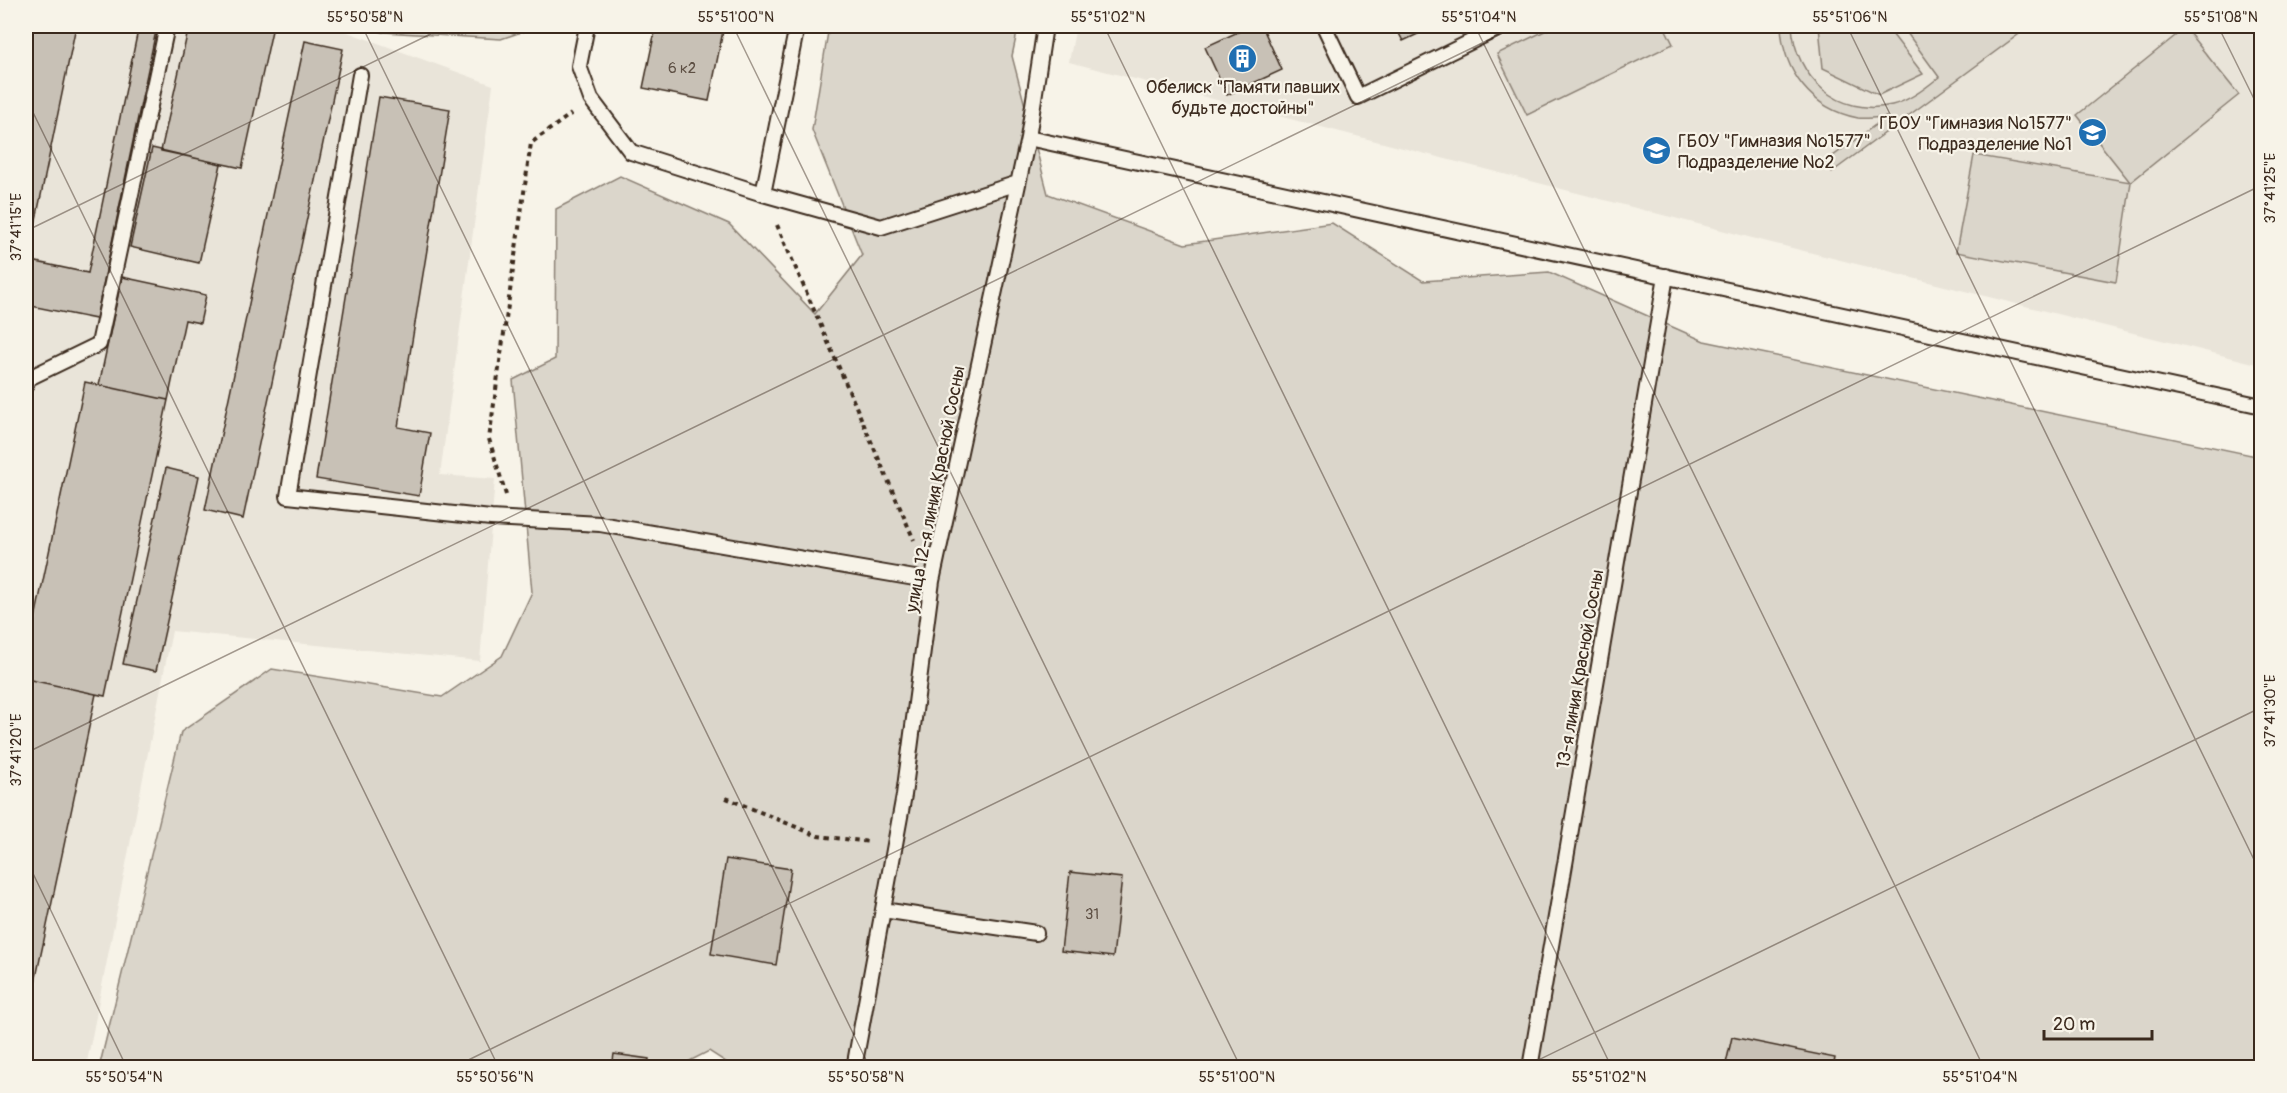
<svg xmlns="http://www.w3.org/2000/svg" width="2287" height="1093" font-family="Pangolin,sans-serif">
  <style>
    .built { fill: #e9e4d9 }
    .green { fill: #dbd6cb; stroke: #8b8074; stroke-width: 1.5 }
    .building { fill: #c8c1b6; stroke: #3b2a1e; stroke-width: 1.5 }
    .lines { fill: none; stroke-linecap: round; stroke-linejoin: round }
    .lane-casing { stroke: #3b2a1e; stroke-width: 18 }
    .path { stroke: #3b2a1e; stroke-width: 4; stroke-dasharray: 4.5 4.5; stroke-linecap: butt }
    .lane { stroke: #f7f3e8; stroke-width: 14 }
    .ticks { fill: none; stroke: #3b2a1e; stroke-width: 1.5; stroke-opacity: 0.45 }
    .labels { text-anchor: middle; stroke-width: 4.5; stroke-linejoin: round; paint-order: stroke }
    .number-label { font-size: 15px; fill: #5e5044 }
    .poi-label { font-size: 18px; fill: #3b2a1e; stroke: #f7f3e8 }
    .street-label { font-size: 18px; fill: #3b2a1e; stroke: #f7f3e8 }
    .neatline { fill: none; stroke: #3b2a1e; stroke-width: 2 }
    .ticks-label { font-size: 15px; text-anchor: middle; fill: #3b2a1e }
  </style>
  <rect width="100%" height="100%" fill="#f7f3e8"/>
  <filter id="ink" filterUnits="userSpaceOnUse"><feTurbulence type="fractalNoise" baseFrequency=".0167" numOctaves="2"/><feDisplacementMap in="SourceGraphic" scale="12" xChannelSelector="R" yChannelSelector="G"/><feConvolveMatrix kernelMatrix="1 2 1 2 8 2 1 2 1" color-interpolation-filters="sRGB"/></filter>
  <g filter="url(#ink)">
    <path class="built" d="M26,26H331L493,85L440,475L495,479L480,661L172,631L86,1067H26Z
      M1076,26H2261V365L1764,241L1069,62Z"/>
    <path class="green" d="M364,26H539L501,39L383,32L366,29Z
      M829,26L1018,28L1012,56L1048,194L1185,244L1332,223L1423,281L1549,272L1704,341L2261,457V1067L735,1068L709,1051L676,1068H102L100,1064L181,732L272,669L442,697L502,656L532,592L513,380L555,359L556,209L620,176L729,224L815,314L862,255L812,130Z
      M1555,26H1664L1673,44L1527,115L1497,54Z
      M1781,26H1792C1795,77 1838,118 1892,105C1909,101 1926,88 1939,77L1902,26H2030L1832,172L1825,162L1886,117C1877,117 1866,119 1858,118C1811,109 1783,71 1781,26Z
      M1819,26H1886L1923,74L1879,95L1823,68Z
      M2185,28L2239,95L2131,182L2116,282L1956,252L1974,155L2130,182L2077,115Z"/>
    <path class="building" d="M26,26H76L26,268Z
      M114,26H157L96,319L26,305V268L27,260L88,273L138,30Z
      M189,26H273L242,168L161,151Z
      M367,26H384L383,32L366,29Z
      M656,26H724L709,101L643,88Z
      M1251,26H1262L1282,70L1227,95L1205,47Z
      M1395,26H1435L1403,41Z
      M305,41L343,49L243,519L205,510Z
      M379,97L450,109L398,427L430,433L419,496L316,479Z
      M152,148L221,164L199,263L130,247Z
      M122,277L206,295L200,323L185,320L168,400L99,385Z
      M85,382L168,400L105,696L26,679V661Z
      M166,468L199,476L156,671L123,664Z
      M26,679L96,694L26,1025Z
      M726,859L791,869L776,965L711,954Z
      M1070,872L1122,878L1113,957L1061,951Z
      M1732,1037L1835,1058L1833,1068H1725Z
      M614,1054L649,1059L648,1068H612Z"/>
    <g class="lines">
      <defs>
        <path id="lane" d="M587,26L579,66L591,99L631,152L763,194
          M797,26L763,194L881,227L1018,183
          M1324,26L1358,97L1503,26
          M360,75L288,496L491,518L600,524L932,581
          M1028,138L2262,406
          M26,385L27,379L99,344L167,26
          M883,910L1036,933
          M854,1068L904,795L932,581L1028,138L1045,26
          M1530,1068L1666,276"/>
      </defs>
      <use href="#lane" class="lane-casing"/>
      <path class="path" d="M777,225L914,540
        M506,495L489,439L531,143L571,114
        M726,798L818,836L870,842"/>
      <use href="#lane" class="lane"/>
    </g>
  </g>
  <path class="ticks" d="M362,26L870,1068M733,26L1241,1068M1104,26L1612,1068M1475,26L1984,1068M1847,26L2262,876M2218,26L2262,115M26,98L499,1068M26,231L447,26M26,753L1517,26M26,859L127,1068M452,1068L2262,185M1522,1068L2262,707"/>
  <defs>
    <symbol id="building-disc" viewBox="-11 -11 22 22"><circle r="9.5" fill="#1f6fb2" stroke="#f7f3e8"/><path d="M-4-6H4V6H1V3H-1V6H-4ZM-2.5-4.3h1.7v1.8h-1.7ZM.8-4.3h1.7v1.8H.8ZM-2.5-1h1.7V.8h-1.7ZM.8-1h1.7V.8H.8Z" fill="#fff"/></symbol>
    <symbol id="school-disc" viewBox="-11 -11 22 22"><circle r="9.5" fill="#1f6fb2" stroke="#f7f3e8"/><path d="M0-5L7-2L0 1L-7-2ZM-4 1L0 2.5L4 1V4Q0 6-4 4Z" fill="#fff"/></symbol>
  </defs>
  <g fill-rule="evenodd">
    <use href="#building-disc" x="1226" y="42" width="33" height="33"/>
    <use href="#school-disc" x="2076" y="116" width="33" height="33"/>
    <use href="#school-disc" x="1640" y="134" width="33" height="33"/>
  </g>
  <g class="labels">
    <g class="number-label">
      <text x="682" y="73">6 к2</text>
      <text x="1092" y="919">31</text>
    </g>
    <g class="poi-label">
      <text x="1243" y="93">Обелиск "Памяти павших<tspan x="1243" dy="21">будьте достойны"</tspan></text>
      <text x="2072" y="129" text-anchor="end">ГБОУ "Гимназия №1577"<tspan x="2072" dy="21">Подразделение №1</tspan></text>
      <text x="1678" y="147" text-anchor="start">ГБОУ "Гимназия №1577"<tspan x="1678" dy="21">Подразделение №2</tspan></text>
    </g>
    <g class="street-label">
      <text transform="translate(935 489) rotate(-79)" y="6">улица 12-я линия Красной Сосны</text>
      <text transform="translate(1580 669) rotate(-80)" y="6">13-я линия Красной Сосны</text>
    </g>
  </g>
  <rect width="2287" height="1093" fill="none" stroke="#f7f3e8" stroke-width="66"/>
  <path d="M2044 1030v9h108v-9" fill="none" stroke="#3b2a1e" stroke-width="3"/>
  <text x="2053" y="1030" font-size="18" fill="#3b2a1e" stroke="#f7f3e8" stroke-width="4.5" paint-order="stroke">20 m</text>
  <rect x="33" y="33" width="2221" height="1027" class="neatline"/>
  <g class="ticks-label">
    <text x="365" y="22">55°50'58"N</text>
    <text x="736" y="22">55°51'00"N</text>
    <text x="1108" y="22">55°51'02"N</text>
    <text x="1479" y="22">55°51'04"N</text>
    <text x="1850" y="22">55°51'06"N</text>
    <text x="2221" y="22">55°51'08"N</text>
    <text transform="translate(2270 188) rotate(-90)" y="5">37°41'25"E</text>
    <text transform="translate(16 227) rotate(-90)" y="5">37°41'15"E</text>
    <text transform="translate(2270 711) rotate(-90)" y="5">37°41'30"E</text>
    <text transform="translate(16 750) rotate(-90)" y="5">37°41'20"E</text>
    <text x="124" y="1082">55°50'54"N</text>
    <text x="495" y="1082">55°50'56"N</text>
    <text x="866" y="1082">55°50'58"N</text>
    <text x="1237" y="1082">55°51'00"N</text>
    <text x="1609" y="1082">55°51'02"N</text>
    <text x="1980" y="1082">55°51'04"N</text>
  </g>
</svg>
